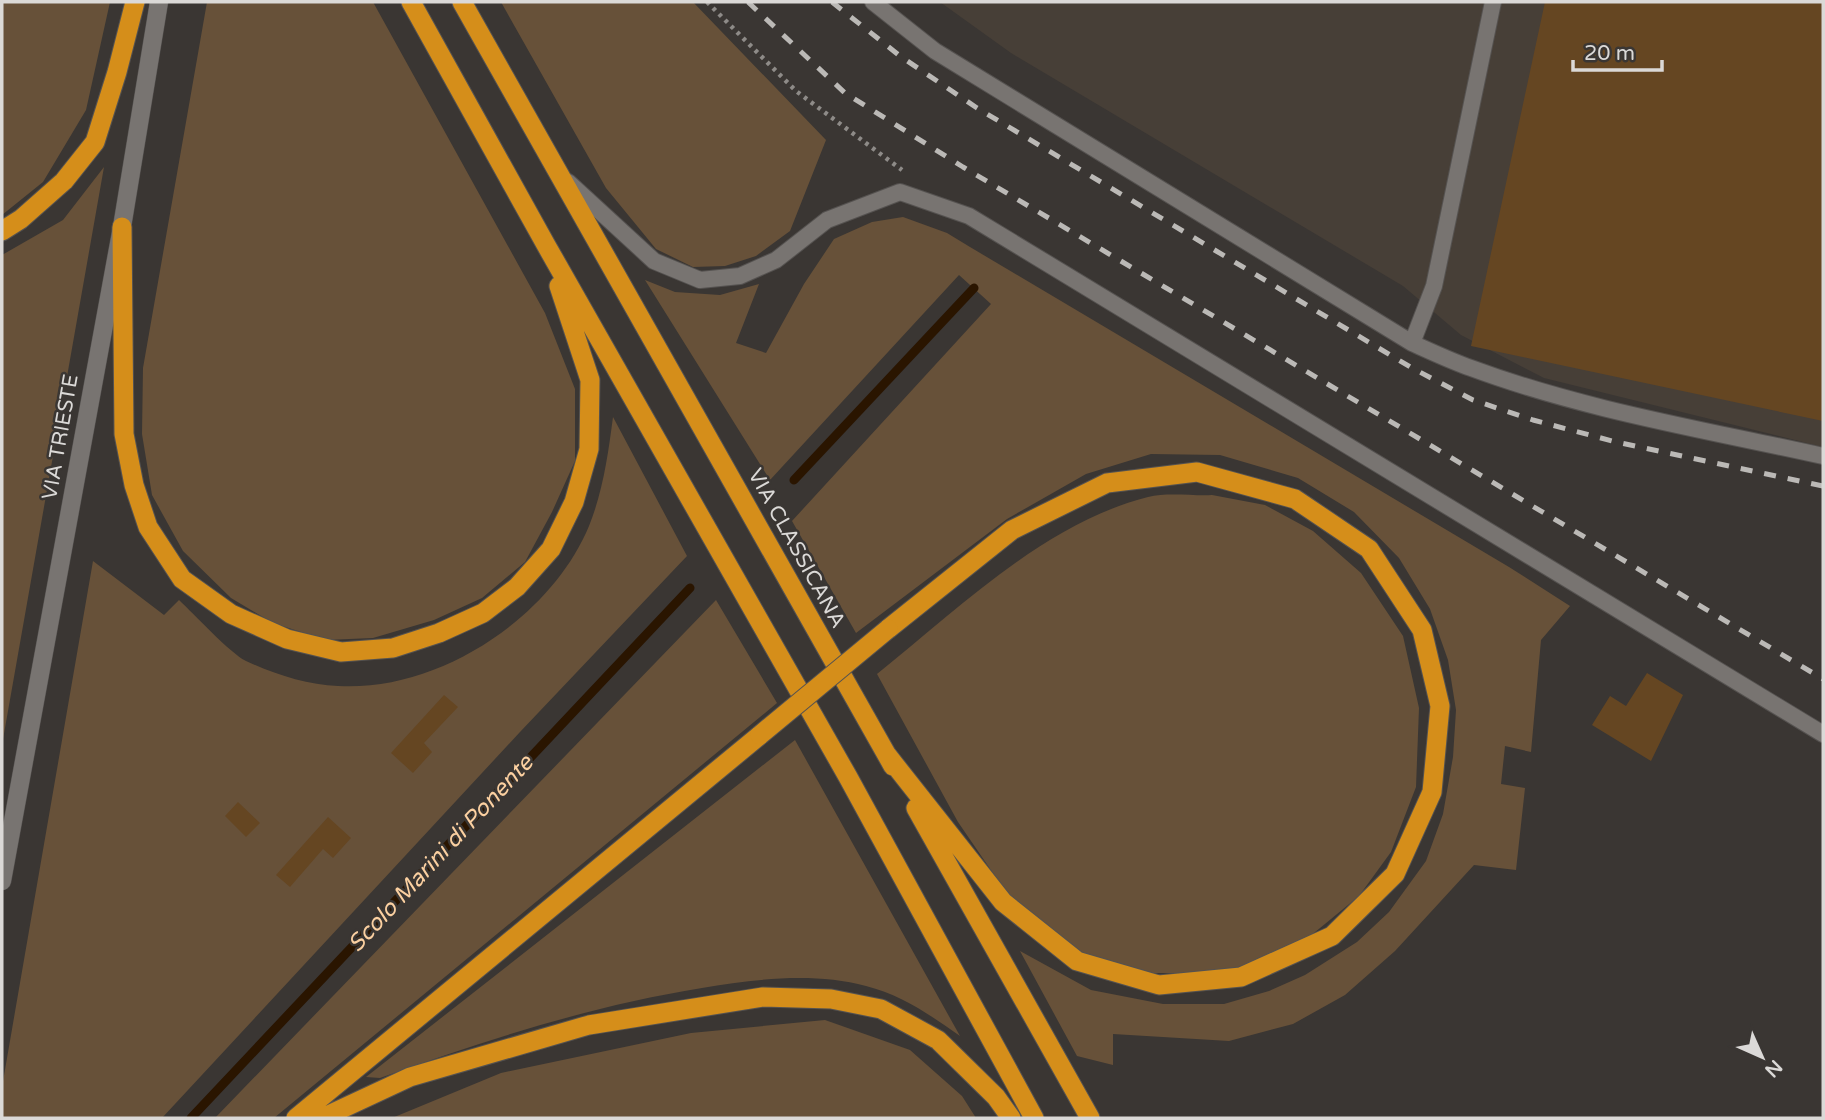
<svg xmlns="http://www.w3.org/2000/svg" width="1825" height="1120" font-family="'Varela Round',sans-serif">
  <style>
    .built { fill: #473f37 }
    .green { fill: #675139 }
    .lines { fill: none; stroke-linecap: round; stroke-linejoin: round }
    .stream { stroke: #2a1500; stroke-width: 9 }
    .building { fill: #654622 }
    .service-casing { stroke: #555250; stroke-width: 18 }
    .secondary-casing { stroke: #555250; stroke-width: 19 }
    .trunk-casing { stroke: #555250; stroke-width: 21 }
    .path { stroke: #8e8b88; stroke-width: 4.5; stroke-dasharray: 3.5 5; stroke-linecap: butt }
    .service { stroke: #787471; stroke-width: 16 }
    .secondary { stroke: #787471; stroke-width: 18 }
    .trunk { stroke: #d58e1a; stroke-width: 19 }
    .rail { stroke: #bbb9b6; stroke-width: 5; stroke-dasharray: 12 12; stroke-linecap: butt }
    .trunk-bridge-casing { stroke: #555250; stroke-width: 21; stroke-linecap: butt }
    .trunk-bridge { stroke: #d58e1a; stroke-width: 19 }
    .labels { text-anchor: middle; stroke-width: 5; stroke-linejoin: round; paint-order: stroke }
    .street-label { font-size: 21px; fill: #dbd9d7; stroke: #3a3633 }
    .water-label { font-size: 23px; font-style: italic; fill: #fbd0a1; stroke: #3a3633 }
  </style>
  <rect width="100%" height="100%" fill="#3a3633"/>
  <path class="built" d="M940,2H1823V447L1544,378L1461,335L1403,286L1011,53Z"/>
  <path class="green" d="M2,2H110L86,110L43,182L2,215Z
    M207,2H373L545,313L575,389V461L552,512L525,562L482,598L434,620L373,638L326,640L273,623L231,598L183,551L152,495L142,434L143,368Z
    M501,2H693L826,140L790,231L756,256L725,266L693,267L656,249L606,188Z
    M104,167L2,745V255L63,220Z
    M903,217L947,233L970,247L1509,567L1570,606L1541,640L1531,752L1505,746L1501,784L1525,788L1516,870L1474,865L1395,951L1345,995L1293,1024L1229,1041L1113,1034V1065L1077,1056L1020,951L1091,990L1163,1004H1224L1269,991L1305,975L1357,942L1389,912L1426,861L1443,814L1453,757L1456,710L1448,660L1430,609L1399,558L1354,512L1298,478L1220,455L1151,454L1086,474L1007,519L856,633L792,521L991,304L959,275L770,480L645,280L675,292L720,295L759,284L736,343L766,353L804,284L834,239L872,222Z
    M613,417L687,556L520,732L162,1118H2V1087L93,561L164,615L179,600C194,614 230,653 246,661C274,674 307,685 338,686C438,692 551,618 589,526C603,491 608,455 613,417Z
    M1212,495L1265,505L1313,531L1361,573L1403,636L1419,708L1416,787L1391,852L1359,896L1303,942L1245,966L1202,973H1147L1090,956L1066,944L1010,898L958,822L877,674C958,609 1045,523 1148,497C1167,492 1192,496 1212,495Z
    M716,600L777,703L274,1118H215Z
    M795,740L960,1036C930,1015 902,995 866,986C814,972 755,979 702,988C590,1006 487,1040 380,1078L366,1077Z
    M825,1020L910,1050L962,1096L976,1118H392L501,1073L691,1033Z"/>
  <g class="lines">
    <path class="stream" d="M794,480L974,288
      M191,1118L690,588"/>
  </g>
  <path class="building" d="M1545,2H1823V421L1471,346Z
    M1647,673L1683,695L1651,761L1592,725L1610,696L1626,706Z
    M444,695L458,707L424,743L432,752L413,773L391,753Z
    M238,802L260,823L246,837L225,816Z
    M328,817L351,838L333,858L323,849L290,887L276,875Z"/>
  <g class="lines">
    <defs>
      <path id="service" d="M873,2L935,51L1412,343C1432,352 1451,361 1471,368C1584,410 1706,430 1823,456
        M568,182L654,261L700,280L740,276L776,260L827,220L900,192L969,216L1823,734
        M1412,343L1434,286L1493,2"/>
      <path id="secondary" d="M2,881L122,227L159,2"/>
      <path id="trunk" d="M411,2L546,245L848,777L1034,1118
        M462,2L893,766
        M122,227L124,434L134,485L148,527L182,579L231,614L287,639L341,652L393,648L439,633L483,613L517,587L551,549L574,502L589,449L590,380L559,286
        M2,231L21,219L64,181L95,142L117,72L135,2
        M887,755L1003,902L1077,961L1159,985L1241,977L1332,936L1395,874L1432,792L1440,706L1422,630L1369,549L1295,499L1197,472L1107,483L1012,530L888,629
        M916,808L1090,1118
        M296,1118L760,735
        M322,1118L410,1077L589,1025L763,997L831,999L881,1009L938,1040L996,1097L1011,1118"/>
    </defs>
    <use href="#service" class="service-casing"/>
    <use href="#secondary" class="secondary-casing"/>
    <use href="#trunk" class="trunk-casing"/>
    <path class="path" d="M707,2L796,91L902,170"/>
    <use href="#service" class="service"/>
    <use href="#secondary" class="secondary"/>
    <use href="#trunk" class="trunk"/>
    <path class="rail" d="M748,2L845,93L963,167L1823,679
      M832,2L900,56L977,108L1412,368L1473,400L1533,420L1616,442L1823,486"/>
    <defs>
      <path id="trunk-bridge" d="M760,735L888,629"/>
    </defs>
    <use href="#trunk-bridge" class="trunk-bridge-casing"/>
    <use href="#trunk-bridge" class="trunk-bridge"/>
  </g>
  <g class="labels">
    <g class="street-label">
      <text transform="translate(60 437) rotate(-80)" y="7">VIA TRIESTE</text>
      <text transform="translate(797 548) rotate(61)" y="7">VIA CLASSICANA</text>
    </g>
    <g class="water-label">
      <text transform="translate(440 853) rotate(-47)" y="8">Scolo Marini di Ponente</text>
    </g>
  </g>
  <rect width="1825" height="1120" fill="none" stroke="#dbd9d7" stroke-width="7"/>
  <g transform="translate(1762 1057) rotate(135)" stroke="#3a3633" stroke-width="5" paint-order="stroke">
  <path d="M0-5L12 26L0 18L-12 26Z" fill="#dbd9d7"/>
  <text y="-10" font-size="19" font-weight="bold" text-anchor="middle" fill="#dbd9d7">N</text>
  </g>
  <path d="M1573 60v10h89v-10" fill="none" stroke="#dbd9d7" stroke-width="3.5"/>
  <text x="1584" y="60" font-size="21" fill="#dbd9d7" stroke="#3a3633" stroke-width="5" paint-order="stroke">20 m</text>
</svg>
